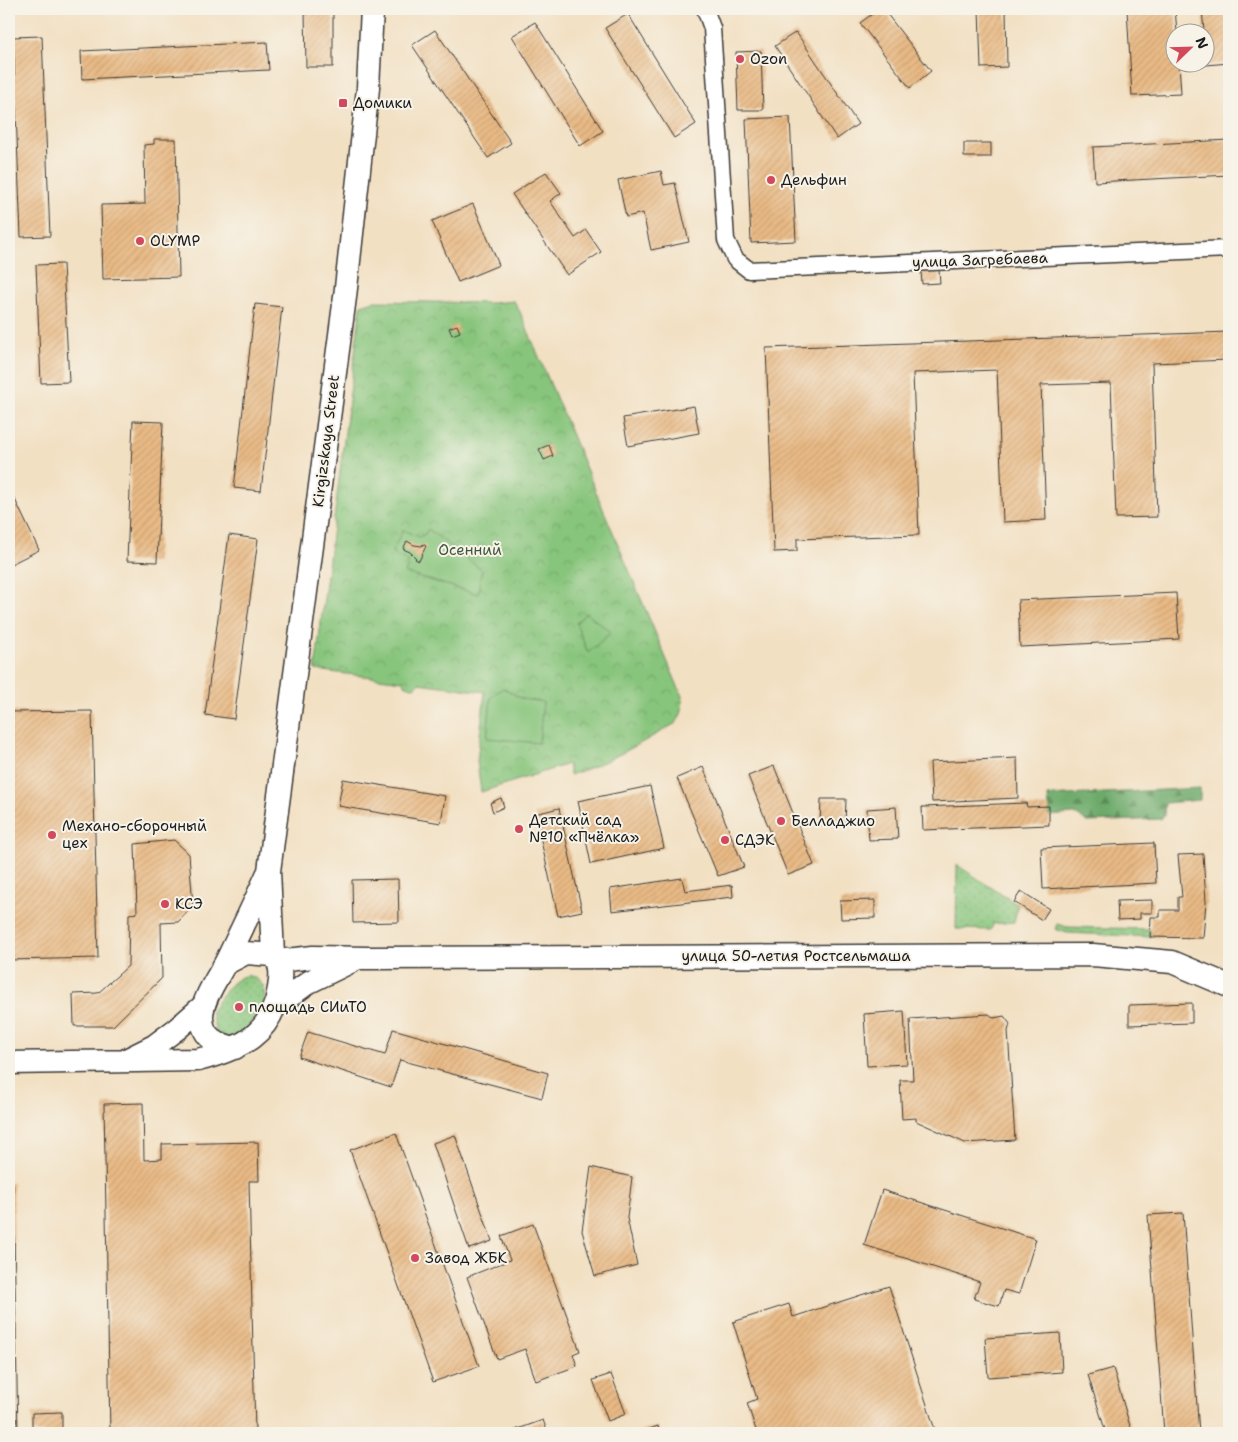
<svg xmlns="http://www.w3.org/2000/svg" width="1238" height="1442" font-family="'Shantell Sans',sans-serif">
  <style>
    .grass { fill: url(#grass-dots); stroke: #52704c }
    .forest { fill: url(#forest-firs); stroke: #446344 }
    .park { fill: url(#park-crowns); stroke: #52704c }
    .pitch { fill: #87c57b; stroke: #52704c }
    .building { fill: url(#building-hatch) }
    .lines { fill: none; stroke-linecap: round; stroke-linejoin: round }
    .street-casing { stroke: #3c3935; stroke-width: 19 }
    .secondary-casing { stroke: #3c3935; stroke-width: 25 }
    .street { stroke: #fff; stroke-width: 16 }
    .secondary { stroke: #fff; stroke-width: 22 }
    .poi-dot { fill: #d1495b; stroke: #f7f3e8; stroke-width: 2 }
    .labels { text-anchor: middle; stroke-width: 4; stroke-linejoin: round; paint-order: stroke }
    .poi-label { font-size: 15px; fill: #1c1c1c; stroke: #f7f3e8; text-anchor: start }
    .street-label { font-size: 15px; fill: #1c1c1c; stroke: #f7f3e8 }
    .park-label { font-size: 15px; fill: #41573d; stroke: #f7f3e8 }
  </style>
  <defs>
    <pattern id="grass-dots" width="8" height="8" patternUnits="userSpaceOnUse" patternTransform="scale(1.25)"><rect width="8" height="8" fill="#87c57b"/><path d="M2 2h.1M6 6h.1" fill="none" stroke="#74a96a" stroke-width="1.8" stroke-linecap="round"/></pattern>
    <pattern id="forest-firs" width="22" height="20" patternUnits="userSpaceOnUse" patternTransform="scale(1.25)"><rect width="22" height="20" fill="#6daa6b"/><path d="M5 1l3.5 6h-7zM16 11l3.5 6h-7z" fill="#598a57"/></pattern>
    <pattern id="park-crowns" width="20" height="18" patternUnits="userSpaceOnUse" patternTransform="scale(1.25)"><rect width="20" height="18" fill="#87c57b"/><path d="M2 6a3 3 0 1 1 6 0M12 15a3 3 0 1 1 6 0" fill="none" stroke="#74a96a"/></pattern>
    <pattern id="building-hatch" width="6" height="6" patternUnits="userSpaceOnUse" patternTransform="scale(1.25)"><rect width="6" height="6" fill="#e9ba85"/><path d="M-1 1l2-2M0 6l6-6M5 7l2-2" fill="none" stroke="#c79f72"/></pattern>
  </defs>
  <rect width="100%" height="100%" fill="#f7f3e8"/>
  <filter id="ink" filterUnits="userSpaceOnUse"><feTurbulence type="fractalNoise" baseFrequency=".02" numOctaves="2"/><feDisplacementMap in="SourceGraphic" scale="10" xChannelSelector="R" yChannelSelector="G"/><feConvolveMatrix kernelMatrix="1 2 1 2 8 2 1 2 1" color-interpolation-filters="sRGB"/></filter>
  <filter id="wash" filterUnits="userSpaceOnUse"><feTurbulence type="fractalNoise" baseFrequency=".0096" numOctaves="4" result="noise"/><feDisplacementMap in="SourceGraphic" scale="20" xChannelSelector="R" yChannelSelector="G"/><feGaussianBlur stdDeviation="1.12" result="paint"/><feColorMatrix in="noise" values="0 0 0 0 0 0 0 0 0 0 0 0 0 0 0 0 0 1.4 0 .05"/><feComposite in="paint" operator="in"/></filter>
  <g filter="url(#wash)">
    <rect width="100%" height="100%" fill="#f2e0c3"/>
    <path class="grass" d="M957,865L1018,905L1014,922L993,924L991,930L956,929Z
      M1057,924L1067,927L1150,929V937L1067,933L1055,929Z
      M247,975L257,979L264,987L265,1000L248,1027L231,1039L216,1033L211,1011C222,996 229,980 247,975Z"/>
    <path class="forest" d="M1200,788V800L1165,803L1164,815L1161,819L1088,822L1075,814L1049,816L1048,796Z"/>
    <path class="park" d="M374,301L491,303L514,301L520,312L682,696C683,707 683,713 676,723C641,743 608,763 570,775L568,764L481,792L477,761L485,692L419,683L414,687L406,686L403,681L315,670L361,305Z"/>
    <path class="pitch" d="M428,529L482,570L478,594L405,573L408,566L407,561L392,552L403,530L419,537L425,534Z
      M586,613L611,632L588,653L576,623Z
      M503,688L522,699L543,702L539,743L487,738L491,697Z"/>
    <g id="blocks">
      <path class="building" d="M305,9H333V67H306Z
        M879,9H883L931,71L910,88L860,23Z
        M979,9H1006L1007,67L981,68Z
        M1127,9H1175L1177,32L1176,62H1179L1181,94L1132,96Z
        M1202,9H1229V63L1206,65V32H1204Z
        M628,14L696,124L674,138L605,28Z
        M535,22L603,131L580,146L512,36Z
        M435,30L511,143L488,158L412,45Z
        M796,32L858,124L837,139L775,46Z
        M42,36L50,236L21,237L13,37Z
        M267,42L269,70L82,79L81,51Z
        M761,51L763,110H738L736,52Z
        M790,117L796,241L751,243L746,119Z
        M154,139H176L179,277L103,279L101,205L145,204L144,145L154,144Z
        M1229,140V175L1095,182L1093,147Z
        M964,143H991V157H964Z
        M661,171L664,185L675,183L689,242L651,250L643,213L626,217L618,180Z
        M546,172L561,193L550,201L575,238L586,230L601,252L567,275L512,194Z
        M473,204L499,265L458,282L432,221Z
        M63,264L69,382L41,383L36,265Z
        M939,270L940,283L922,284L921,271Z
        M255,304L282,307L261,491L234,488Z
        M457,325L460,332L452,335L449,328Z
        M1229,332V360L1152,363L1157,517L1116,518L1111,383L1041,385L1046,520L1003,522L997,370L913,373L919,535L797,539V551L774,552L766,348Z
        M694,406L699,433L628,446L623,418Z
        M133,421L163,422L157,562L127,561Z
        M549,445L553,456L544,460L539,449Z
        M9,487L39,550L9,565Z
        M229,535L258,539L234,719L205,715Z
        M407,541L414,545L422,546L423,544L426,546L419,561L415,559L416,558L410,552L403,549Z
        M1176,593L1179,639L1020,647L1018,600Z
        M92,711L98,958L9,960V712Z
        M1017,758L1018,798L932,802L930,762Z
        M774,766L814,865L788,875L748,776Z
        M703,767L744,867L718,876L677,778Z
        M343,779L445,796L441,823L338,806Z
        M650,786L664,848L591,864L578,801Z
        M501,798L504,807L493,812L490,803Z
        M821,799H846L845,824H820Z
        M1026,803L1027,807L1049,806V825L923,830L922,807Z
        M896,807L898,839L869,840L867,809Z
        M559,808L582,911L558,916L535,814Z
        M174,840L189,854L193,906L178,922L161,923L162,978L113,1026H74L73,994L98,993L128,966L129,914L137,913L135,844Z
        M1154,843L1156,883L1043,889L1041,848Z
        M1203,854L1206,902L1203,938L1150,937L1151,917H1160V910H1178V897H1182L1178,855Z
        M682,878L685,891L732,885L733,897L612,911L610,889Z
        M398,879L399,922L353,923L352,880Z
        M1021,891L1049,909L1042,920L1014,902Z
        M875,900V918L841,919L840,901Z
        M1152,900V913H1140V919L1118,920L1117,901Z
        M1192,1003V1023L1129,1025V1005Z
        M904,1011L907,1064L867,1066L864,1014Z
        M989,1014L994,1018L1004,1016L1010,1024L1008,1031L1015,1140L965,1143L916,1121V1118L902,1119L900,1080H913L910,1019Z
        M393,1029L548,1073L542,1098L400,1060L391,1087L299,1057L308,1032L385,1055Z
        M143,1103L144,1160L162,1159V1144L258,1142L259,1181H249L255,1433H110L104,1104Z
        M396,1133L479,1366L433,1382L350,1150Z
        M455,1135L492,1241L469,1249L433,1143Z
        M591,1167L632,1177L627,1218L637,1265L595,1276L582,1231Z
        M9,1183H13L18,1433H9Z
        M882,1190L1036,1239L1019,1294L1004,1290L999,1306L974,1299L980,1282L864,1245Z
        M1183,1213L1199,1433H1164L1148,1215Z
        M533,1224L580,1351L573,1354L577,1366L536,1381L525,1349L497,1359L467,1277L510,1260L501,1236Z
        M889,1286L936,1433H757L747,1403L757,1399L733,1322L789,1304L793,1317Z
        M1060,1333L1062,1372L988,1377L985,1338Z
        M1113,1368L1132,1433H1106L1088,1375Z
        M611,1374L626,1414L608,1421L593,1380Z
        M62,1412V1433H32V1413Z
        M543,1420L548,1433H507Z
        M658,1426L660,1433H638Z"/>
    </g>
  </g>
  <g filter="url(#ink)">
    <use href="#blocks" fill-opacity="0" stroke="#3c3935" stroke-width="1"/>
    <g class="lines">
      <defs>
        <path id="street" d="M705,9L712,28L726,240L735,259L749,270L1229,249"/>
        <path id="secondary" d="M273,955L269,871L345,297L368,88L372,9
          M278,961L313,957L367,958L1093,955L1172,962L1229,986
          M275,1007L309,982L356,959
          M235,1048C217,1044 203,1039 202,1018C201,1001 218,977 226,962C240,933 254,904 267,875
          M128,1059L154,1046L178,1028L202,1007
          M9,1063L198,1060C240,1049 272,1035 279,988C281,976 282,964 273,955L246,953L225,964"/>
      </defs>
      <use href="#street" class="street-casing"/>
      <use href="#secondary" class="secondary-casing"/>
      <use href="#street" class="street"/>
      <use href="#secondary" class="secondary"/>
    </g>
  </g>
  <g class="poi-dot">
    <circle cx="740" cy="59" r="5"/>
    <rect x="338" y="98" width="10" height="10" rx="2.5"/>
    <circle cx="771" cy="180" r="5"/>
    <circle cx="140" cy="241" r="5"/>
    <circle cx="781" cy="821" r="5"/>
    <circle cx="519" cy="829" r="5"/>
    <circle cx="52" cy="835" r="5"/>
    <circle cx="725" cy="840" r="5"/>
    <circle cx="165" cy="904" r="5"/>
    <circle cx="239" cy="1007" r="5"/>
    <circle cx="415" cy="1258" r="5"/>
  </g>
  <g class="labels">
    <g class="poi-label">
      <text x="750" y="64">Ozon</text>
      <text x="353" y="108">Домики</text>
      <text x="781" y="185">Дельфин</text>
      <text x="150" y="246">OLYMP</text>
      <text x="529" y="825">Детский сад<tspan x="529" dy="17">№10 «Пчёлка»</tspan></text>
      <text x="791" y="826">Белладжио</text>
      <text x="62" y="831">Механо-сборочный<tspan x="62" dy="17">цех</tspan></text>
      <text x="735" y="845">СДЭК</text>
      <text x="175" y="909">КСЭ</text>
      <text x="249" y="1012">площадь СИиТО</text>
      <text x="425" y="1263">Завод ЖБК</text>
    </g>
    <g class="street-label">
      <text transform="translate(980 260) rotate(-2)" y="5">улица Загребаева</text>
      <text transform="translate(326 441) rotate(-83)" y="5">Kirgizskaya Street</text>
      <text x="796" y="961">улица 50-летия Ростсельмаша</text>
    </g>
    <g class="park-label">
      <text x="470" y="555">Осенний</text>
    </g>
  </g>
  <rect width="1238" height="1442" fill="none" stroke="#f7f3e8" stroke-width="30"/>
  <g transform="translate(1190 48) rotate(67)"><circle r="24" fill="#f7f3e8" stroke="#9f9d96"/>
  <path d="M0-4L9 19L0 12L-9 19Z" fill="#d1495b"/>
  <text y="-8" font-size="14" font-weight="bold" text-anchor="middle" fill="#1c1c1c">N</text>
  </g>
</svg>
